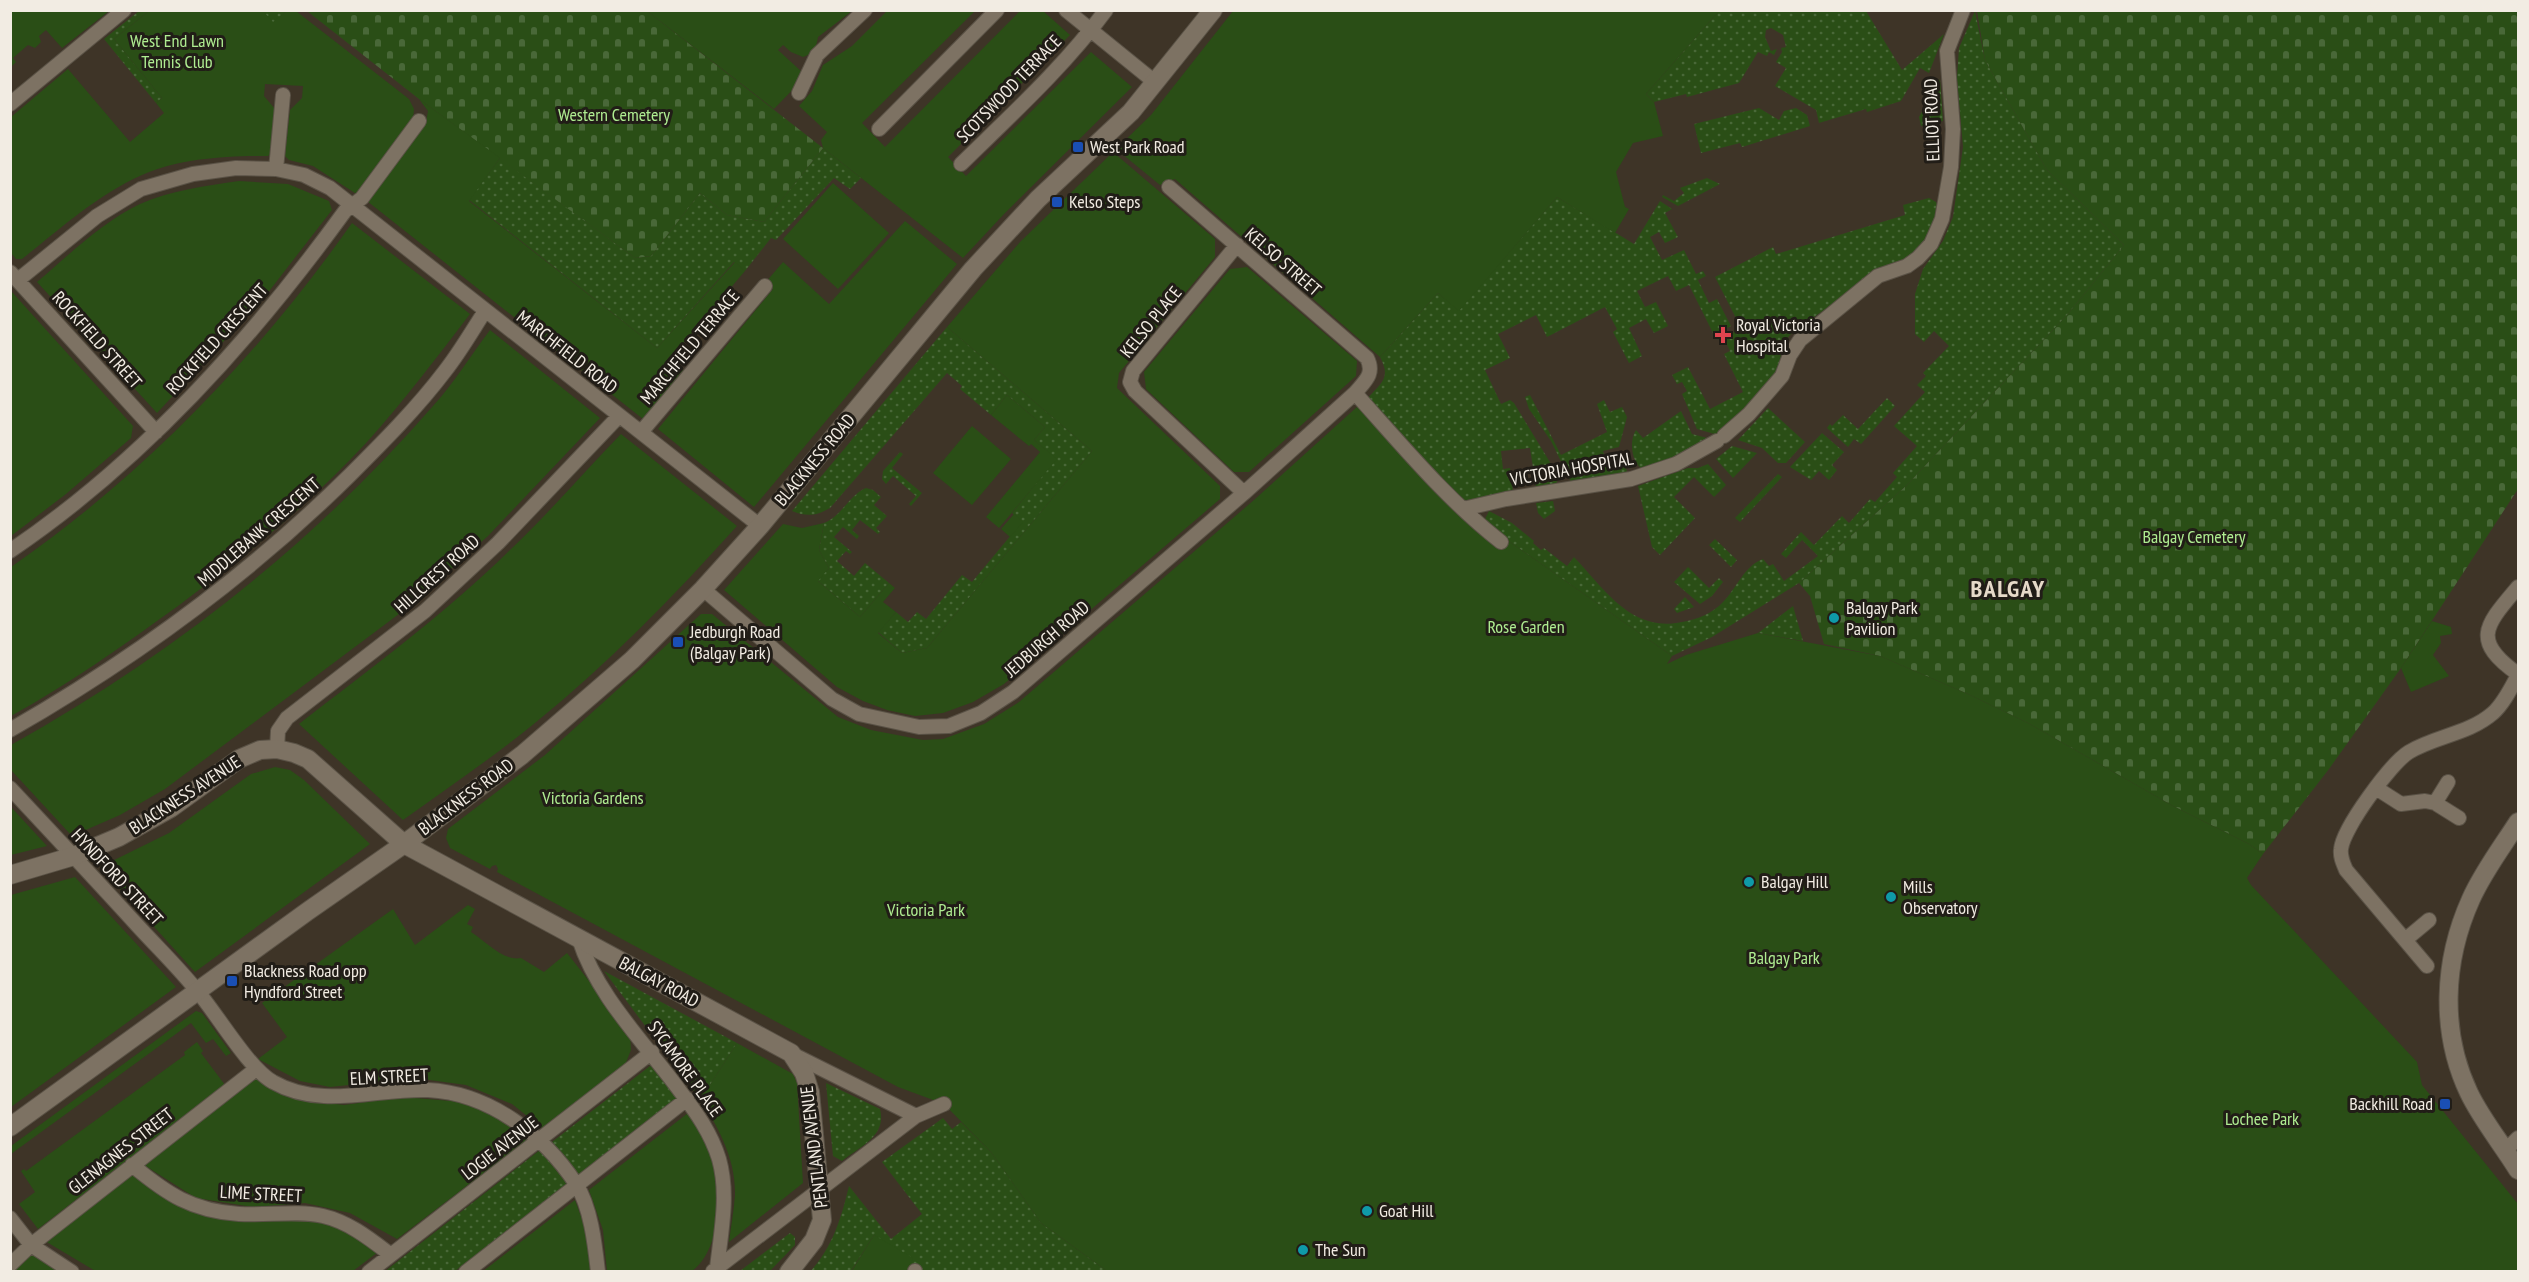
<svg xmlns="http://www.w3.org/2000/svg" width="2529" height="1282" font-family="'PT Sans Narrow',sans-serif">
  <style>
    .grass { fill: url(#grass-dots) }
    .cemetery { fill: url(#cemetery-stones) }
    .green { fill: #2a4e16 }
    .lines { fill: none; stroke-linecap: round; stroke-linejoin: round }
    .street-casing { stroke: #5a5246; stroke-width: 16 }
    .secondary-casing { stroke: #5a5246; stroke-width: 20 }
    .street { stroke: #7d7263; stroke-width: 14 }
    .secondary { stroke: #7d7263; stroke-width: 18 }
    .transit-dot { fill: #1a4fb4; stroke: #211d17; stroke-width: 2 }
    .health-dot { fill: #e0444e; stroke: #211d17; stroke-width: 2 }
    .culture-dot { fill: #0f9aa8; stroke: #211d17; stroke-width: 2 }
    .labels { text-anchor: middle; stroke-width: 6; stroke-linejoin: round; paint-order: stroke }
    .park-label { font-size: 18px; fill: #afed91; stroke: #211d17 }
    .street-label { font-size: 18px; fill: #f2ece3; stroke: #211d17 }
    .poi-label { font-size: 18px; fill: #f2ece3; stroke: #211d17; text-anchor: start }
    .district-label { font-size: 24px; font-weight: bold; letter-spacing: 1.5px; fill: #e6dac9; stroke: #211d17 }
  </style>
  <defs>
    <pattern id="grass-dots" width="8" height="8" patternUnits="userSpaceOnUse" patternTransform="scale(1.5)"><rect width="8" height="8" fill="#2a4e16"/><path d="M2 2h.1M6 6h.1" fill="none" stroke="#496838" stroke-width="1.8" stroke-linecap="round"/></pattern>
    <pattern id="cemetery-stones" width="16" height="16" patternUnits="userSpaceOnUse" patternTransform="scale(1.5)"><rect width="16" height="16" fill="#2a4e16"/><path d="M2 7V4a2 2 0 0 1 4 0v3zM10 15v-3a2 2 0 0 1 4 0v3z" fill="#496838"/></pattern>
  </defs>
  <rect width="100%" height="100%" fill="#3e3427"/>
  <path class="grass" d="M139,11H149L114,39L162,98L156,103L104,39Z
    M263,11H287L232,59L271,21Z
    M1719,11H1866L1902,70L1944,34L1929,73L1920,68L1901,101L1867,112L1866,109L1819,123L1816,110L1775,86L1786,68L1776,62L1782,52L1781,48L1786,47L1783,35L1771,28L1766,30L1765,37L1771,51L1777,49L1774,55L1769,52L1767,56L1758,52L1739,83L1687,97L1686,94L1654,102L1646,94Z
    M1975,11L1985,60L2047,170L2124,245L2068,314L1906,486L1799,583L1712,637L1672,656L1483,523L1489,511L1512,523L1534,541L1533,543L1541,550L1544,548L1567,566L1574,557C1605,590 1632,633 1682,622C1696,620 1713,613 1723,602C1737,588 1744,566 1763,559L1769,566L1773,564L1784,581L1818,556L1802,540L1786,558L1781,554L1801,532L1814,545L1842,516L1849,523L1870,499L1875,502L1897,477L1893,473L1917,446L1894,426L1925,392L1917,385L1926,376L1923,373L1949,346L1934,331L1924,342L1915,334V294L1923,269L1943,241L1953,217L1963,147L1957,78L1959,48Z
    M1940,79L1943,121L1921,126L1919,117Z
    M1759,108L1779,120L1784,111L1796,108L1807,115L1810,126L1742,147L1740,143L1701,153L1694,124Z
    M823,148L861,178L850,189L834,178L776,240L771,238L745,271L734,262L657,348L469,200L500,158L635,258L651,256L700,193L727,215L764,222Z
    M1707,178L1720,184L1678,206L1662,197L1663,195L1674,201L1684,193L1680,188Z
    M1557,197L1634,244L1660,201L1672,209L1665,213L1678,237L1665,243L1659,232L1650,237L1662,260L1684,250L1696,274L1703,271L1706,276L1698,280L1709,303L1717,299L1731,326L1714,335L1689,285L1676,291L1668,276L1637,291L1645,307L1656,302L1668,326L1654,333L1646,319L1629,328L1642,356L1629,363L1613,332L1617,329L1605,307L1547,337L1536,315L1498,334L1510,358L1485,370L1501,404L1510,400L1514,403L1559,477L1555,486L1536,487L1530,448L1501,451L1503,469L1510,468L1513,492L1463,501L1368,398C1382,382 1391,378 1380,357L1438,293L1459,310Z
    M1929,198L1936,202L1939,210L1928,239L1914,253L1857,287L1794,331C1781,343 1780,354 1780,372L1747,410L1718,435L1697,429L1682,394L1687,391L1682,382L1677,384L1672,375L1688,367L1710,409L1743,392L1724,354L1730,351L1724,338L1741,328L1715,277L1773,247L1776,254L1905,215L1903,205Z
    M947,327L1092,451L927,648L902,653L878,632L896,612L908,622L917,612L926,619L962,575L972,582L1022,522L1012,513L1056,459L1034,440L1045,427L1007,395L991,415L960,389L962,386L947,373L830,508C816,516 807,517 792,511Z
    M1530,395L1561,455L1607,432L1597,404L1604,400L1610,412L1622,407L1627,417L1619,447L1603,451L1605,459L1621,456L1627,471L1623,476L1572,484L1551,441L1529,409L1525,397Z
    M1887,398L1895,406L1861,444L1854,439L1848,447L1827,428L1830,424L1832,426L1843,415L1858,429Z
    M1768,408L1805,442L1786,463H1778L1762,448L1738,440Z
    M1681,411L1692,434L1711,439L1661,465L1643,470C1631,461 1629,441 1636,430L1643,438Z
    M1822,433L1844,452L1832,465L1837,470L1829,480L1819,471L1811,480L1790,467Z
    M1732,446L1757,453L1733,478L1716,459Z
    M900,452L903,454L892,468L922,493L911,506L909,504L916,496L893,476L886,484L882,479L883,471Z
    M1708,464L1726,485L1714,497L1694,477L1674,497L1695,518L1660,555L1652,547L1638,486L1688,468H1698Z
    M1778,474L1782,477L1740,522L1735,518Z
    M866,488L873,490L881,497L874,505L887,516L876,528L880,532L878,534L860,520L852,530L859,536L857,539L843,527L834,537L852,552L850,554L846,551L837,561L854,576L865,563L889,583L860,617L817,580L829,568L819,550L824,523C842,516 849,495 866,488Z
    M1553,501L1555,511L1544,519L1538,513L1536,503Z
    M1715,539L1737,560L1731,567L1709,545Z
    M1688,567L1709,588L1719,578L1723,582L1712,596L1700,604L1674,582Z
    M1685,597L1694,607L1677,613L1674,609Z
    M1793,606L1803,641L1758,633Z
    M604,971L737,1043L710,1085L700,1088L697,1095Z
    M650,1066L655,1067L677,1096L676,1101L579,1177L552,1142Z
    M826,1083L880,1109C887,1136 861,1146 842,1161L833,1156Z
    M943,1118L952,1129L961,1122L991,1152L1041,1223L1107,1271H917L874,1235L851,1271L810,1272C833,1246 841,1219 849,1186L891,1239L922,1214L882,1162Z
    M540,1150L568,1185L455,1271L384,1272Z
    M790,1233L795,1237V1245L770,1271H740Z"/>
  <path class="cemetery" d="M307,11H647L823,148L764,222L727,215L700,193L651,256L635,258L419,99Z
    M1977,11H2518V489L2401,668L2329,769L2263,854L2249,844L2173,806L2028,723L1968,694L1880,656L1824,644L1810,596L1799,583L1906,486L2068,314L2124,245L2047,170L1985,60Z"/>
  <path class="green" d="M11,10H109V11L62,48L46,30L39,36L41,42L35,48L28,45L13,58L16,62L11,67Z
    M731,10L733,12L852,11L818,37C816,48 814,53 803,57L791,52L783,45L778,50L802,72L801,81L774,109L647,11Z
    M149,11H263L273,22L287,11H296L409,99L414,109L413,119L358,195L313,166L289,160L285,156L290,110L302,98L303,86L265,84L264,96L275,109L271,153L268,156C226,156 181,158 142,175C97,195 60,229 22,259H16L11,253V117L68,69L130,142L164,113L156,103L162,98L114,39Z
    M887,11H975L862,123L885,147L1020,11H1043L1070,35L948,157L966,176L1091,52L1132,87L1004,214L963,258L823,148L821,140L827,132L799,106L812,91L823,65L852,46Z
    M1233,11H1719L1646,94L1654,102L1663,136L1633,143L1616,172L1625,207L1629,209L1615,233L1557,197L1459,311L1438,293L1380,357L1175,179L1160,185L1116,149L1151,115Z
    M419,99L500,158L469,201L657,348L735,262L745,271L670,359L683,370L643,419L367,201L426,122L428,111Z
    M1113,152L1215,239V257L1119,373L1117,388L1220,486V499L1004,684L973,702L943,713L915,716L887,710L863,701L837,687L724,590L783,524L802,528L824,523L819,550L829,568L818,581L860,617L889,583L895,588L883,602L896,612L878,633L902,653L927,648L1092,451L947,327L1020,242Z
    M239,181L288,184L329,201L332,210L263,299L157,413L37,282C69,255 102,222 140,204C171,190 206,186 239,181Z
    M833,183L889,233L838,289L783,239Z
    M905,221L957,264L754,507L658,429L773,289L765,283L783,262L829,304Z
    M352,223L470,314C437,357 404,401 367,442C311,503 245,556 178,606C124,645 69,684 11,716V567C144,475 259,355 352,223Z
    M1247,267L1357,361L1356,376L1249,472H1234L1146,389L1144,372L1230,269Z
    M11,291L133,426L131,438L66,494L11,536Z
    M490,330L600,418L488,536L407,608L165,789L120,815L72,836L11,770V745C170,656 313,544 433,406C454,383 471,355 490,330Z
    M1007,395L1045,427L1034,440L1057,459L999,528L986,517L1040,452L1031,444L1029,446L991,415Z
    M1368,397L1483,523L1672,656L1667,664L1686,655L1758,633L1880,656L1968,694L2028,723L2173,806L2249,844L2263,854L2247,878L2251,885L2417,1062L2422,1085L2518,1204V1271H1107L1041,1223L991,1152L944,1104L898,1087L497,872L498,869L496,865L492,866L490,869L450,848L446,838L448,829L545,755L701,614H712L838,717L871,730L923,740L943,739L984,724L1019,702L1254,500Z
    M972,426L1011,459L972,505L933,473Z
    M621,434L737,526C674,596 609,663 535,723C493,757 448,788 403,820L299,724C371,668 445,614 510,550C549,513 584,472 621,434Z
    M1014,514L1023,522L1010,537L1001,529Z
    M2432,621L2451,627L2452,634L2440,636L2441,643L2433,655L2449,676L2411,692L2401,668Z
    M275,767L290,770L304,780L370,844L195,972L100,867L169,833L251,774Z
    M11,807L47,846L11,855Z
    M75,877L176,987L11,1107V895Z
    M468,905L475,909L467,924L473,927L471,932C484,940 504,962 521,958L544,972L567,953L630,1033L631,1050L625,1065L542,1128L512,1104L466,1085L415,1078L330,1087L300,1081L258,1059L287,1037L262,1003L393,909L415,945Z
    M196,1011L202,1013L231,1053L226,1056L213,1039L206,1043L191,1023L11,1154V1146Z
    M197,1042L203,1051L201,1053L225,1085L38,1229L19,1204L35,1192L21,1171L24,1169L26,1171L185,1055L184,1052Z
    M737,1043L793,1074L797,1083L803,1183L729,1242C731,1226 734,1210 735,1195C736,1158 717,1124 697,1095L699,1088L710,1085Z
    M255,1078L297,1099L344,1105L403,1097L463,1102L489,1113L513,1127L527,1140L397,1239L350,1213L305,1203L253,1207L196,1198L144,1165Z
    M688,1113C699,1129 710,1143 714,1162C721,1195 721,1250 692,1271H607L603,1230L589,1190Z
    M133,1173L162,1196L197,1213L240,1220L318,1219L353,1232L378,1252L353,1271L97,1272L45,1241Z
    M575,1200L587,1233L591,1271L482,1272Z
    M874,1235L913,1258L907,1271L851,1272Z
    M33,1253L63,1272H13Z"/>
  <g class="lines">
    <defs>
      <path id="street" d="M1066,10L1156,83
        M799,93L817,55L865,10
        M10,104L124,10
        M879,129L997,10
        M961,164C1011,115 1064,67 1106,10
        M276,169L283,95
        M1237,245L1133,371L1130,382L1135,391L1244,493
        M10,272L156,432
        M18,280L97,216L141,189L193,174L236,168L276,169L304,175L330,188L760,526
        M1355,393C1401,444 1446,499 1501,542
        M642,431L765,286
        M1724,436L1749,414L1782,376L1790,355L1800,340L1878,276L1907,266L1918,258L1931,244L1942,219L1951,167L1953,129L1947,51L1963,10
        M1463,509L1506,499L1631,479L1676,464L1717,441
        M10,551C143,461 252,339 345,211L362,198L419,121
        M2518,587C2486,625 2470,640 2518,674
        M703,589L832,699L859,714L919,727L949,726L981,713L1013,692L1244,493L1355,393C1365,381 1375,374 1367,358L1169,187
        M10,730C134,659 249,575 350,475C383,442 417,408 445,371C460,352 472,331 485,311
        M277,749L278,731L287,718L425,611L498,543L619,416
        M10,788C53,834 95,879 137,925C157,947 179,968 198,992C217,1014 249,1069 273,1082C322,1110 376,1088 428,1090C489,1093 544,1135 576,1184C591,1207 595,1245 598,1272
        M2376,788L2401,804L2425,801L2435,803L2459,818
        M2435,803L2448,782
        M579,939C597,996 645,1043 680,1091C696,1112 711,1133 719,1159C729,1194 721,1232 717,1268
        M2405,940L2429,920
        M2427,966L2346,870C2343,863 2340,857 2341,849C2343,828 2391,763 2409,752C2435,736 2469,734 2493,713C2504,703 2511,688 2518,675
        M792,1054L916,1116
        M2506,1150L2518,1138
        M132,1165C167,1194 192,1211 239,1214C267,1216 296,1210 323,1216C349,1222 370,1239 391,1255
        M10,1218L31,1245L72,1272
        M10,1265L31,1245L256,1069
        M713,1271L916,1116L944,1104
        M369,1272L652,1052
        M466,1272L687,1099
        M915,1272V1271"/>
      <path id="secondary" d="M2518,822C2502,847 2483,872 2471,899C2443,961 2440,1032 2469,1093C2482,1120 2502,1144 2518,1170
        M10,875L74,856L119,837L171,808L239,759L260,750L277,749L294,753L308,759L404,844L791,1053L804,1073L810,1092L822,1220L814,1240L789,1272
        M10,1127L308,911L404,844L522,755L632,660L703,589L760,526L973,269L1038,199L1131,112L1213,10"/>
    </defs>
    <use href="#street" class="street-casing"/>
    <use href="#secondary" class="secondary-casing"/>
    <use href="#street" class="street"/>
    <use href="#secondary" class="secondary"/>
  </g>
  <g class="transit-dot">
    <rect x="1072" y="141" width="12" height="12" rx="3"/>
    <rect x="1051" y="196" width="12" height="12" rx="3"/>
    <rect x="672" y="636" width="12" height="12" rx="3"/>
    <rect x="226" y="975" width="12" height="12" rx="3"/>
    <rect x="2439" y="1098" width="12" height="12" rx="3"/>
  </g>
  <path class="health-dot" d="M1720 326h6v6h6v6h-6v6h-6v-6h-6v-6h6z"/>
  <g class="culture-dot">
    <circle cx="1834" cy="618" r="6"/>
    <circle cx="1749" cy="882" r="6"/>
    <circle cx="1891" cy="897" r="6"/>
    <circle cx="1367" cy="1211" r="6"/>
    <circle cx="1303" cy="1250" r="6"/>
  </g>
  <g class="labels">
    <g class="park-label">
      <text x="177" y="47">West End Lawn<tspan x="177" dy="21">Tennis Club</tspan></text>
      <text x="614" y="121">Western Cemetery</text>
      <text x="2194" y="543">Balgay Cemetery</text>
      <text x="1526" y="633">Rose Garden</text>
      <text x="593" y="804">Victoria Gardens</text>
      <text x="926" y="916">Victoria Park</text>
      <text x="1784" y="964">Balgay Park</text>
      <text x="2262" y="1125">Lochee Park</text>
    </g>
    <g class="street-label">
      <text transform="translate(1009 89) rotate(-46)" y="6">SCOTSWOOD TERRACE</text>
      <text transform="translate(1932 120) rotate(-92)" y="6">ELLIOT ROAD</text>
      <text transform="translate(1283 262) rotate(41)" y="6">KELSO STREET</text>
      <text transform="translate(1151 322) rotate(-51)" y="6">KELSO PLACE</text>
      <text transform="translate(217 339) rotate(-48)" y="6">ROCKFIELD CRESCENT</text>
      <text transform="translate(97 340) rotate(48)" y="6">ROCKFIELD STREET</text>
      <text transform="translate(690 347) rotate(-50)" y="6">MARCHFIELD TERRACE</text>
      <text transform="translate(567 352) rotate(38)" y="6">MARCHFIELD ROAD</text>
      <text transform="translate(815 460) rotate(-50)" y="6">BLACKNESS ROAD</text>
      <text transform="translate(1572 469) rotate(-10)" y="6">VICTORIA HOSPITAL</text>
      <text transform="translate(259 532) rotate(-41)" y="6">MIDDLEBANK CRESCENT</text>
      <text transform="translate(437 574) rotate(-42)" y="6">HILLCREST ROAD</text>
      <text transform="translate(1047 639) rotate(-41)" y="6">JEDBURGH ROAD</text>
      <text transform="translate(185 795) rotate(-33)" y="6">BLACKNESS AVENUE</text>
      <text transform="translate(466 797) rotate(-37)" y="6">BLACKNESS ROAD</text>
      <text transform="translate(117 877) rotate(47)" y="6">HYNDFORD STREET</text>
      <text transform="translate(659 982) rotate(28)" y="6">BALGAY ROAD</text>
      <text transform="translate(685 1069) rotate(54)" y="6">SYCAMORE PLACE</text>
      <text transform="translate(389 1077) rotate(-3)" y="6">ELM STREET</text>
      <text transform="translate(814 1147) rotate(-97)" y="6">PENTLAND AVENUE</text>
      <text transform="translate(500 1148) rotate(-38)" y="6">LOGIE AVENUE</text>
      <text transform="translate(121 1151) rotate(-38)" y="6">GLENAGNES STREET</text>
      <text transform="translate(261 1194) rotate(3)" y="6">LIME STREET</text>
    </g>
    <g class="poi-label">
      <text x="1090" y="153">West Park Road</text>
      <text x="1069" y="208">Kelso Steps</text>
      <text x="1736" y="331">Royal Victoria<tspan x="1736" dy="21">Hospital</tspan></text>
      <text x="1846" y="614">Balgay Park<tspan x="1846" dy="21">Pavilion</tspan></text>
      <text x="690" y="638">Jedburgh Road<tspan x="690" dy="21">(Balgay Park)</tspan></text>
      <text x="1761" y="888">Balgay Hill</text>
      <text x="1903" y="893">Mills<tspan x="1903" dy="21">Observatory</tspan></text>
      <text x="244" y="977">Blackness Road opp<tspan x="244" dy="21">Hyndford Street</tspan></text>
      <text x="2433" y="1110" text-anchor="end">Backhill Road</text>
      <text x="1379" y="1217">Goat Hill</text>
      <text x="1315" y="1256">The Sun</text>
    </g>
    <g class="district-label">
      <text x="2008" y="597">BALGAY</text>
    </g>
  </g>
  <rect width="2529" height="1282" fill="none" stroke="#f2ece3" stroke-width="24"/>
</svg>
